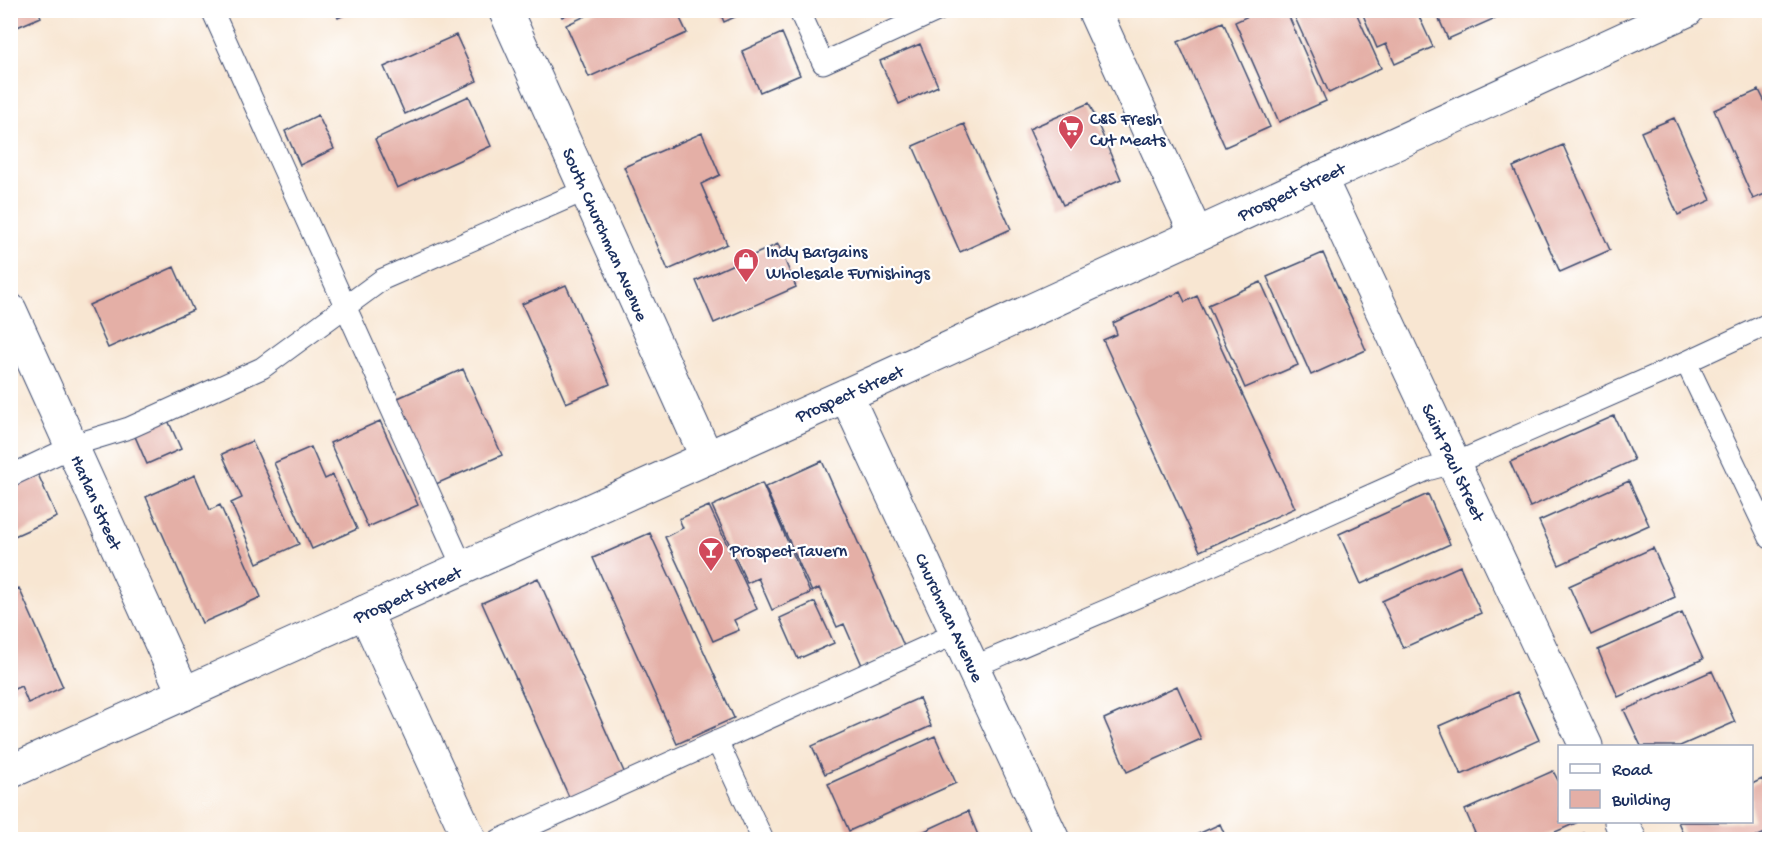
<svg xmlns="http://www.w3.org/2000/svg" width="1780" height="850" font-family="'Gochi Hand',sans-serif">
  <style>
    .building { fill: #e4afa6 }
    .lines { fill: none; stroke-linecap: round; stroke-linejoin: round }
    .service-casing { stroke: #3c4a6f; stroke-width: 23 }
    .minor-casing { stroke: #3c4a6f; stroke-width: 35 }
    .secondary-casing { stroke: #3c4a6f; stroke-width: 35 }
    .service { stroke: #fff; stroke-width: 21 }
    .minor { stroke: #fff; stroke-width: 33 }
    .secondary { stroke: #fff; stroke-width: 33 }
    .labels { text-anchor: middle; stroke-width: 4.5; stroke-linejoin: round; paint-order: stroke }
    .poi-label { font-size: 18px; fill: #1b2f5e; stroke: #fff; text-anchor: start }
    .street-label { font-size: 18px; fill: #1b2f5e; stroke: #fff }
  </style>
  <rect width="100%" height="100%" fill="#fff"/>
  <filter id="ink" filterUnits="userSpaceOnUse"><feTurbulence type="fractalNoise" baseFrequency=".0167" numOctaves="2"/><feDisplacementMap in="SourceGraphic" scale="12" xChannelSelector="R" yChannelSelector="G"/><feConvolveMatrix kernelMatrix="1 2 1 2 8 2 1 2 1" color-interpolation-filters="sRGB"/></filter>
  <filter id="wash" filterUnits="userSpaceOnUse"><feTurbulence type="fractalNoise" baseFrequency=".008" numOctaves="4" result="noise"/><feDisplacementMap in="SourceGraphic" scale="24" xChannelSelector="R" yChannelSelector="G"/><feGaussianBlur stdDeviation="1.35" result="paint"/><feColorMatrix in="noise" values="0 0 0 0 0 0 0 0 0 0 0 0 0 0 0 0 0 1.4 0 .05"/><feComposite in="paint" operator="in"/></filter>
  <g filter="url(#wash)">
    <rect width="100%" height="100%" fill="#f8e6d2"/>
    <g id="blocks">
      <path class="building" d="M10,10H38L41,17L10,30Z
        M335,10H355L338,18Z
        M559,10H576L562,17Z
        M598,10H676L687,33L589,77L566,25Z
        M719,10H750L724,22Z
        M1261,10H1286L1326,101L1279,122L1235,22Z
        M1355,10L1381,68L1329,93L1292,11Z
        M1361,10H1416L1433,47L1395,64L1386,44L1377,48Z
        M1435,10H1497L1500,16L1448,39Z
        M1223,22L1270,127L1225,147L1178,42Z
        M782,33L800,75L760,92L742,51Z
        M456,35L477,81L405,114L384,67Z
        M920,44L938,86L899,104L880,61Z
        M1759,90L1770,112V192L1753,199L1714,110Z
        M469,96L491,146L397,188L375,139Z
        M1089,103L1121,179L1063,205L1029,129Z
        M318,115L334,149L300,165L285,131Z
        M1674,118L1711,200L1678,215L1641,132Z
        M964,124L1011,229L960,252L913,146Z
        M702,133L720,175L701,184L727,244L668,270L624,167Z
        M1563,145L1610,250L1560,272L1513,167Z
        M778,244L796,287L714,323L696,281Z
        M1323,253L1366,350L1311,375L1267,277Z
        M174,267L193,310L108,348L89,305Z
        M1261,282L1298,365L1245,388L1208,305Z
        M566,285L610,384L566,403L522,304Z
        M1180,292L1185,302L1197,296L1295,508L1200,551L1103,340L1117,334L1113,323Z
        M463,369L502,455L436,484L398,398Z
        M1614,416L1634,460L1530,507L1510,462Z
        M167,418L181,449L147,464L134,434Z
        M380,421L418,505L368,527L330,443Z
        M252,441L299,544L257,563L231,503L242,498L222,454Z
        M311,447L325,479L333,475L357,529L312,549L274,463Z
        M822,461L904,646L862,665L844,624L837,627L819,588L812,592L765,487Z
        M37,472L57,517L10,538V484Z
        M195,475L210,510L220,505L261,597L202,623L146,497Z
        M1629,481L1649,525L1559,565L1539,521Z
        M762,483L810,593L772,610L758,578L747,583L712,506Z
        M1428,494L1450,544L1361,584L1339,534Z
        M709,506L757,609L734,620L739,630L713,641L665,537L683,528L679,519Z
        M650,533L734,718L677,744L593,558Z
        M1653,548L1675,597L1591,635L1569,586Z
        M1460,566L1481,613L1403,648L1382,601Z
        M538,578L625,774L570,799L482,603Z
        M19,588L63,687L28,703L21,686L10,691V592Z
        M815,602L834,643L798,659L780,618Z
        M1682,613L1703,659L1618,697L1598,650Z
        M1712,671L1735,722L1680,746H1641L1624,710Z
        M1177,686L1201,739L1127,772L1104,719Z
        M1517,692L1539,740L1461,775L1439,726Z
        M919,698L931,726L825,774L812,746Z
        M935,736L956,783L849,831L828,784Z
        M1553,771L1560,784V822H1578L1537,840H1478L1465,810Z
        M1762,779L1770,796V831L1749,840H1686L1678,822H1752V784Z
        M968,811L980,840H905Z
        M1220,824L1227,840H1185Z
        M1584,833L1587,840H1569Z"/>
    </g>
  </g>
  <g filter="url(#ink)">
    <use href="#blocks" fill-opacity="0" stroke="#3c4a6f" stroke-width="1.5"/>
    <g class="lines">
      <defs>
        <path id="service" d="M212,10L463,568
          M799,10L823,63L939,10
          M1686,362L1770,538
          M10,476L80,443L129,428L262,368L383,279L586,190
          M973,667L1259,545L1427,470L1460,461L1686,362L1770,323
          M717,741L763,840
          M499,840L957,633"/>
        <path id="minor" d="M505,10L707,458
          M1094,10L1196,234
          M1320,178L1586,746
          M10,310L184,694
          M365,612L470,840
          M1621,822L1630,840"/>
        <path id="secondary" d="M846,395L1053,840
          M10,772L873,383L1687,10"/>
      </defs>
      <use href="#service" class="service-casing"/>
      <use href="#minor" class="minor-casing"/>
      <use href="#secondary" class="secondary-casing"/>
      <use href="#service" class="service"/>
      <use href="#minor" class="minor"/>
      <use href="#secondary" class="secondary"/>
    </g>
  </g>
  <defs>
    <symbol id="supermarket-pin" viewBox="-11 -11 22 30"><path d="M0 17L-7.5 6A9.5 9.5 0 1 1 7.5 6Z" fill="#d1495b" stroke="#fff"/><path d="M-6-5.5h2.5l.6 2H6L4.5 2H-2.5L-4.4-4H-6ZM-1.5 3.2a1.3 1.3 0 1 0 .1 0ZM3 3.2a1.3 1.3 0 1 0 .1 0Z" fill="#fff"/></symbol>
    <symbol id="shop-pin" viewBox="-11 -11 22 30"><path d="M0 17L-7.5 6A9.5 9.5 0 1 1 7.5 6Z" fill="#d1495b" stroke="#fff"/><path d="M-5-2.5h2.3a2.7 3.5 0 0 1 5.4 0H5L5.5 6h-11ZM-1.5-2.5h3a1.5 2.3 0 0 0-3 0Z" fill="#fff"/></symbol>
    <symbol id="bar-pin" viewBox="-11 -11 22 30"><path d="M0 17L-7.5 6A9.5 9.5 0 1 1 7.5 6Z" fill="#d1495b" stroke="#fff"/><path d="M-6-5H6L.8 .8V4.5H3.5V6h-7V4.5H-.8V.8Z" fill="#fff"/></symbol>
  </defs>
  <g fill-rule="evenodd">
    <use href="#supermarket-pin" x="1056" y="113" width="30" height="40"/>
    <use href="#shop-pin" x="731" y="246" width="30" height="40"/>
    <use href="#bar-pin" x="696" y="535" width="30" height="40"/>
  </g>
  <g class="labels">
    <g class="poi-label">
      <text x="1090" y="124">C&amp;S Fresh<tspan x="1090" dy="21">Cut Meats</tspan></text>
      <text x="766" y="257">Indy Bargains<tspan x="766" dy="21">Wholesale Furnishings</tspan></text>
      <text x="730" y="556">Prospect Tavern</text>
    </g>
    <g class="street-label">
      <text transform="translate(1291 191) rotate(-25)" y="6">Prospect Street</text>
      <text transform="translate(606 234) rotate(66)" y="6">South Churchman Avenue</text>
      <text transform="translate(849 393) rotate(-24)" y="6">Prospect Street</text>
      <text transform="translate(1454 462) rotate(65)" y="6">Saint Paul Street</text>
      <text transform="translate(97 502) rotate(66)" y="6">Harlan Street</text>
      <text transform="translate(407 594) rotate(-24)" y="6">Prospect Street</text>
      <text transform="translate(950 617) rotate(65)" y="6">Churchman Avenue</text>
    </g>
  </g>
  <rect width="1780" height="850" fill="none" stroke="#fff" stroke-width="36"/>
  <rect x="1558" y="745" width="195" height="78" fill="#ffffff" stroke="#a4acbf" stroke-width="1.5"/>
  <rect x="1570" y="764" width="30" height="9" fill="#ffffff" stroke="#a4acbf" stroke-width="1.5"/>
  <text x="1612" y="775" font-size="18" fill="#1b2f5e">Road</text>
  <rect x="1570" y="790" width="30" height="18" fill="#e4afa6" stroke="#a4acbf" stroke-width="1.5"/>
  <text x="1612" y="805" font-size="18" fill="#1b2f5e">Building</text>
</svg>
